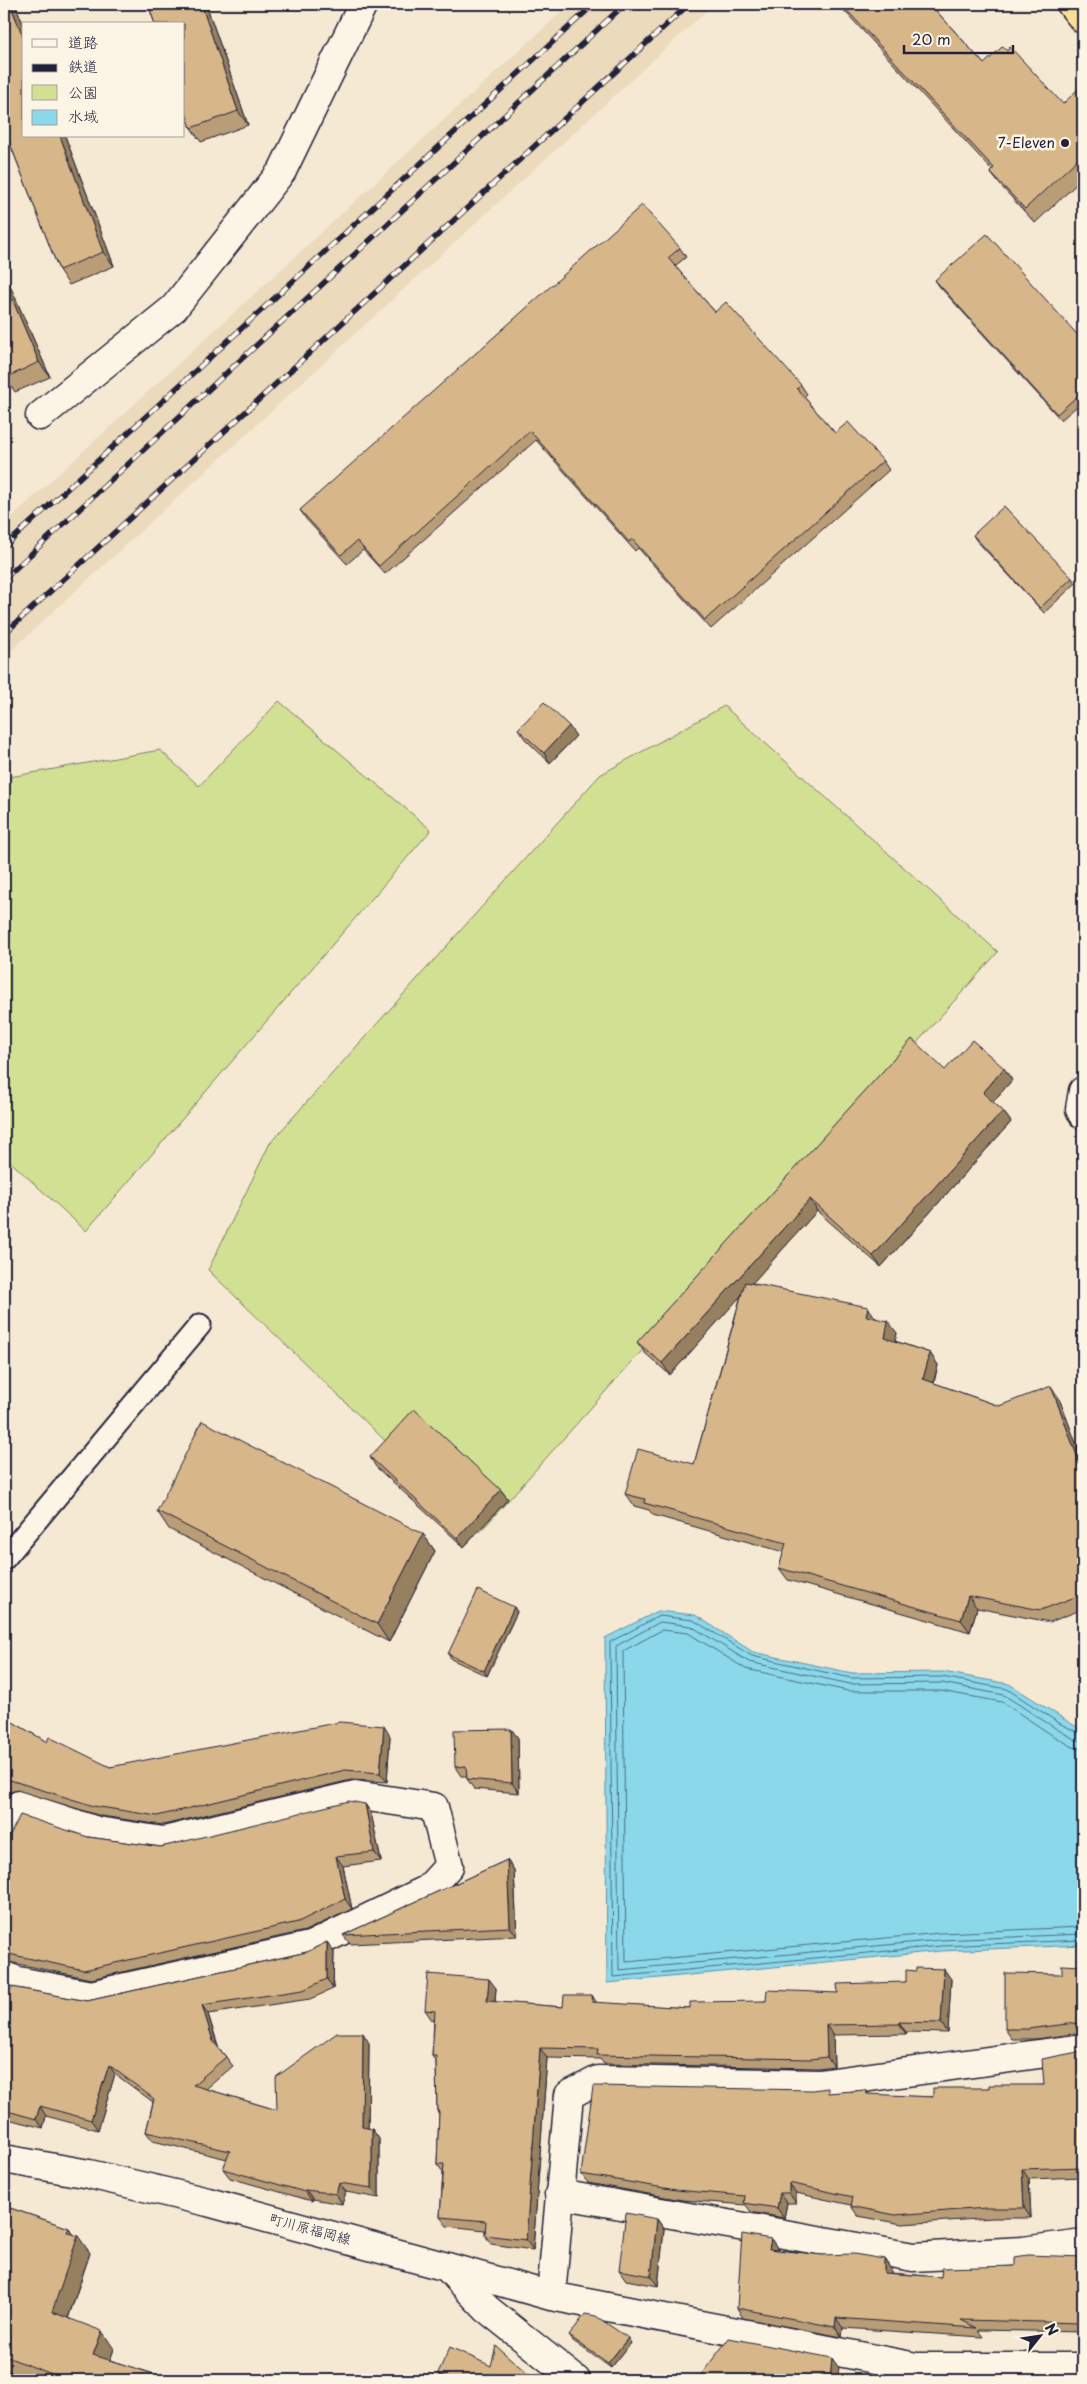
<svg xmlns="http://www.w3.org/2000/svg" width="1087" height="2384" font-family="'Playpen Sans','Klee One',sans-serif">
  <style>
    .built { fill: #ecdabd }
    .green { fill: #d2e093; stroke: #7a8167 }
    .water { fill: #8bd8ea; stroke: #618fa4 }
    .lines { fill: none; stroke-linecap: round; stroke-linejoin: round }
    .shore { stroke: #4c6b81; stroke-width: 1 }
    .service-casing { stroke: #22223b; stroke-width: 25 }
    .minor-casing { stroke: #22223b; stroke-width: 31 }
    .secondary-casing { stroke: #22223b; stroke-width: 31 }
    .trunk-casing { stroke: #22223b; stroke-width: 31 }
    .service { stroke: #fcf5e5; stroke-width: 21 }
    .minor { stroke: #fcf5e5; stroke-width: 28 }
    .secondary { stroke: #fcf5e5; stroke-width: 28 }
    .trunk { stroke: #fcde96; stroke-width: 28 }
    .rail-casing { stroke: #22223b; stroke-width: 5.5 }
    .rail { stroke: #fcf5e5; stroke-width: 4; stroke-dasharray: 11; stroke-linecap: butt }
    .wall { fill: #b99d77; stroke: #22223b }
    .shaded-wall { fill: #968061; stroke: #22223b }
    .building { fill: #d7b78a; stroke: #22223b }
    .poi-dot { fill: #22223b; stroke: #fcf5e5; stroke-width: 2 }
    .labels { text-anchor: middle; stroke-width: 5; stroke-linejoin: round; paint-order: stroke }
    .poi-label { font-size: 14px; fill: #22223b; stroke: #fcf5e5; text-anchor: end }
    .street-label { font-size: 14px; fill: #22223b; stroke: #fcf5e5 }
  </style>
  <rect width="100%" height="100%" fill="#f5e9d3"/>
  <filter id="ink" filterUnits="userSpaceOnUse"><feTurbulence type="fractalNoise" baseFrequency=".02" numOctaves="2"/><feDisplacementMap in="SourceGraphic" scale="10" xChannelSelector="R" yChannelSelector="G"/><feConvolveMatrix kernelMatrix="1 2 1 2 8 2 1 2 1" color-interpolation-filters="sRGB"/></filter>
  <g filter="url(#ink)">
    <path class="built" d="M570,4H714L4,657V524Z"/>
    <path class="green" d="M279,701L431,830L86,1231L4,1156V778L160,750L199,786Z
      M724,706L998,952L480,1532L208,1270L270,1143L600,775Z"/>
    <path class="water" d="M658,1611L695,1615L753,1652L852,1673L943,1672L1009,1684L1083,1731V1945L941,1951L607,1983L605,1638Z"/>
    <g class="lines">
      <path class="shore" d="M1083,1735L1059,1723L1007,1689L942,1677L851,1678L752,1656L693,1620L659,1616L610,1642L613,1977L941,1946L1083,1940
        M1083,1741L1076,1740L1055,1728L1004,1695L942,1683L850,1684L749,1662L691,1626L660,1622L616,1646L619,1970L940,1940L1083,1934
        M1083,1749L1073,1747L1052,1735L1002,1702L941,1691H848L746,1669L688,1633L662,1630L623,1651L626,1962L940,1933L1083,1927"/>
      <defs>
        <path id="service" d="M4,1559L200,1325"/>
        <path id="minor" d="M40,416L174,308L282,171L363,4
          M1083,1091L1080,1109L1083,1115
          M4,1835L19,1805L97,1831L164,1841L355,1795L434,1807L449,1866L428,1889L310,1946L91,1995L18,1981L4,1976
          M559,2194L913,2257L1023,2251L1083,2243
          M447,2267L551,2296L916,2367H1083
          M551,2296L569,2095L598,2080L819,2084L1083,2048"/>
        <path id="secondary" d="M4,2159L89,2174L208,2202L447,2267L487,2309L576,2380"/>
        <path id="trunk" d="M1071,4L1083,19"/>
      </defs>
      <use href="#service" class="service-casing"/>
      <use href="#minor" class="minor-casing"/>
      <use href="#secondary" class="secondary-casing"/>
      <use href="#trunk" class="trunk-casing"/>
      <use href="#service" class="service"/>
      <use href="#minor" class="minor"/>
      <use href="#secondary" class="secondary"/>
      <use href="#trunk" class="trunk"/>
      <defs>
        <path id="rail" d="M4,547L594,4
          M4,579L625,4
          M4,634L689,4"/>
      </defs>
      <use href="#rail" class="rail-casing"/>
      <use href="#rail" class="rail"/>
    </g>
    <path class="wall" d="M4,4H15L24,26V136H65L114,266L69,285L59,270L4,128Z
      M148,4H206L248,125L201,142L191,128Z
      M838,4H930L984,64L1007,51L1063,104L1083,87V178L1035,223L1001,186L990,172L992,170Z
      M680,248L686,257L675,266L715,312L801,385L807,394L804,397L835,433L883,461L889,470L711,629L638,548L635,551L536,440L385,574L363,550L347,564L306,519L300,510Z
      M4,272L50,377L15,392L11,386L4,389Z
      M935,280L1083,341V401L1061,420L939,286Z
      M973,535L1072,578L1076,583L1044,613L976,540Z
      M518,729L576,736L550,763L525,739Z
      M945,1070L1012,1080L993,1102L1003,1111L1011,1122L881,1267L817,1211L752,1283L876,1318L897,1333L895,1341L930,1353L938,1365L934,1383L999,1406L1059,1398L1083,1462V1609L1050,1622L977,1608L970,1632L788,1580L779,1568L784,1552L653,1515L649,1510L634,1506L625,1494L694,1464L741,1295L670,1375L645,1353L637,1342Z
      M370,1457L501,1490L508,1499L464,1547L376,1467Z
      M157,1511L423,1534L435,1551L389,1642L169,1529Z
      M514,1607L517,1612L487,1676L451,1659L448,1654Z
      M4,1717L47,1742L110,1767L390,1736L387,1782L351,1780L163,1825L101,1816L17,1790L10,1792L5,1798L4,1801Z
      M511,1729L518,1738L519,1793L474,1789L467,1779V1776H461L455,1767Z
      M365,1804L371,1813L381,1861L343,1866L352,1909L305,1931L91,1979L4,1961V1839L88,1837L161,1847Z
      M507,1860L514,1870L517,1936L350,1944L343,1935Z
      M327,1942L334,1952L333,1989L310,1999L208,2014L219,2048L233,2066L206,2089L277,2110L369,2043L368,2129H372L379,2139V2198L346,2192L342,2204L313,2199L312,2201L230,2178L223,2169L227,2159L153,2141L146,2132L153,2102L115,2074L98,2130L46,2116L43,2128L4,2118V1985L6,1986L87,2001L307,1952Z
      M1083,1957V2033L1035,2039H1012L1005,2029L1062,1974L1082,1966Z
      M951,1979L948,2033L906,2032V2034L833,2035L834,2066L818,2068L604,2064L600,2059L547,2058L533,2250L491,2244L485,2235V2230L447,2226L440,2217L443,2172L437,2164L439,2114L437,2111L436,2062L432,2056L434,2020H432L425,2010L496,1988L495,2002L563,2007L597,2003L690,2008L766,2001L838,1993L906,1982Z
      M1083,2051V2177L1029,2179L1031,2218H993L902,2224L858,2216L851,2206V2205L796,2193V2203H787L784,2218L751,2212L746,2205L682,2200L588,2183L581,2174L831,2093L866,2090L870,2095L933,2097L989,2088L1044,2085Z
      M4,2206L69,2228L73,2234L90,2253L68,2319L114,2349L110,2360L173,2380H32L4,2370Z
      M657,2219L664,2229L658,2286L626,2280L619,2270Z
      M771,2239L778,2249L777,2250L822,2255L884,2259L891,2269V2273L941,2277L1015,2266L1083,2257V2332L978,2330L983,2337L843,2328L842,2337L743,2318L737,2308Z
      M569,2336L631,2343L611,2368L573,2341Z
      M491,2366L535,2380H443L438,2373Z"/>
    <path class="shaded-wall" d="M10,4H15L24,26V39Z
      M201,4H206L248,125L238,111Z
      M60,136H65L114,266L103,252Z
      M4,272L50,377L39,362L4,280Z
      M569,726L576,736L550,763L544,753Z
      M1004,1068L1012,1080L991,1104L983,1093Z
      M1003,1111L1011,1122L881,1267L873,1256Z
      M810,1199L817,1211L670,1375L662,1363Z
      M868,1307L877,1320L866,1316Z
      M888,1321L897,1333L893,1350L885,1338Z
      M930,1353L938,1365L931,1391L923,1379Z
      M1051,1386L1059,1398L1083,1462V1472Z
      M501,1490L508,1499L464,1547L457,1538Z
      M423,1534L435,1551L389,1642L377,1624Z
      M968,1596L977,1608L970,1632L961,1620Z
      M514,1607L517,1612L487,1676L484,1671Z
      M384,1726L390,1736L387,1782L380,1773Z
      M511,1729L518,1738L519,1793L512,1783Z
      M4,1783L10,1792L5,1798L4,1801Z
      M365,1804L371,1813L381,1861L374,1852Z
      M336,1856L343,1866L352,1909L345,1899Z
      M507,1860L514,1870L517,1936L510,1927Z
      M327,1942L334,1952L333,1989L327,1979Z
      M944,1969L951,1979L948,2033L941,2023Z
      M489,1979L496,1988L494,2011L487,2001Z
      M592,1995L598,2005L592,2002Z
      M202,2005L208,2014L219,2051L213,2041Z
      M899,2022L906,2032V2034L899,2024Z
      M826,2025L833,2035L834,2066L827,2057Z
      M363,2033L369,2043L368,2137L362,2127Z
      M540,2048L547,2058L533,2250L526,2240Z
      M109,2065L115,2074L98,2130L91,2120Z
      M40,2106L46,2116L43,2128L36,2119Z
      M372,2129L379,2139V2198L372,2188Z
      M1022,2169L1029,2179L1031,2218L1024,2208Z
      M339,2183L346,2192L342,2204L336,2194Z
      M789,2183L796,2193V2203L789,2193Z
      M306,2190L313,2199L312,2201L305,2192Z
      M780,2193L787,2203L784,2218L777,2208Z
      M657,2219L664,2229L658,2286L651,2276Z
      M69,2228L77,2239L78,2236L90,2253L64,2330L52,2312L67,2232Z
      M771,2239L778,2249L776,2259L769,2249Z
      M884,2259L891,2269V2282L884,2273Z
      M836,2318L843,2328L842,2337L835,2327Z
      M102,2331L114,2349L105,2373L93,2355Z
      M628,2338L631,2343L611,2368L608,2363Z
      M832,2358L839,2368L837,2380H830Z"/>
    <path class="building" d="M4,4H10L24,39V136H60L103,252L59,270L4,128Z
      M148,4H201L238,111L191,128L184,107V24H155Z
      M841,4H930L984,64L1003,46L1007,51L1010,47L1063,104L1082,85L1083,87V154L1025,209L990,172L994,168Z
      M642,205L680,248L668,258L715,312L726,302L801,385L797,389L835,433L848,422L883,461L705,620L632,539L629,542L530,431L379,566L357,541L341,555L300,510Z
      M987,234L1083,341V391L1057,414L935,280Z
      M4,280L39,362L5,378L4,375Z
      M1004,506L1072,578L1040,608L973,535Z
      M544,702L569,726L544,753L518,729Z
      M912,1039L945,1070L972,1040L1004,1068L983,1093L1003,1111L873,1256L810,1199L662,1363L637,1342Z
      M745,1282L868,1307L866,1316L888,1321L885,1338L930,1353L923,1379L999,1406L1051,1386L1083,1472V1594L1041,1610L968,1596L961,1620L779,1568L786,1543L644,1503L645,1499L625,1494L638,1449L694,1464Z
      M414,1409L501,1490L457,1538L370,1457Z
      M202,1421L423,1534L377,1624L157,1511Z
      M478,1590L514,1607L484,1671L448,1654Z
      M4,1717L47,1742L49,1737L110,1767L340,1722L384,1726L380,1773L345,1770L157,1816L94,1806L10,1780L4,1783Z
      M511,1729L512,1783L467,1779L466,1766L455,1767L454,1730Z
      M349,1801L365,1804L374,1852L336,1856L345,1899L298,1922L84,1970L4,1953V1839H6L11,1833L20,1815L88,1837L161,1847Z
      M507,1860L510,1927L343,1935Z
      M327,1942V1979L303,1990L202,2005L213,2041L226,2057L193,2085L277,2110L276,2077L337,2033H363L362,2127L372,2129V2188L339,2183L336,2194L306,2190L305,2192L223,2169L230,2151L146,2132L154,2099L109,2065L91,2120L40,2106L36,2119L4,2110V1985L6,1986L87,2001L307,1952Z
      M1083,1957V2025L1075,2023L1028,2029H1005V1973L1062,1974V1965L1082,1966Z
      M916,1968L944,1969L941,2023L899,2022V2024L826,2025L827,2057L811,2059L597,2055L598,2049L540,2048L526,2240L485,2235L486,2221L440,2217L444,2164H437L439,2111H437L436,2056H432L435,2011L425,2010L428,1974L489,1979L487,2001L563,2007L564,1995H592V2002L690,2008V2002L766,2001L767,1990L838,1993L837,1984L906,1982V1970L916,1971Z
      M1083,2051V2167L1022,2169L1024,2208H986L895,2215L851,2206L853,2197L789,2183V2193H780L777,2208L744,2203L745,2196L676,2190L581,2174L593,2087L595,2086L812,2090L828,2088V2093L866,2090L867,2094L933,2097V2088H989V2085H1044L1042,2059Z
      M4,2206L69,2228L67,2232L78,2236L52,2312L102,2331L93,2355L173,2380H68L4,2356Z
      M626,2213L657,2219L651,2276L619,2270Z
      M742,2234L771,2239L769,2249L822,2255L854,2254L884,2259V2273L941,2277L942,2268L1015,2266V2257L1028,2255L1083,2257V2323L961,2320L976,2328L836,2318L835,2327L737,2308Z
      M585,2314L596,2316L628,2338L608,2363L569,2336Z
      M729,2338L832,2358L830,2380H697Z
      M496,2346L535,2380H449V2379L438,2373L450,2347L491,2366Z"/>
  </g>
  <circle class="poi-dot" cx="1065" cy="143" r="5"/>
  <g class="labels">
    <g class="poi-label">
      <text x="1055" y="148">7-Eleven</text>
    </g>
    <g class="street-label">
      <text transform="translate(310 2229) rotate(15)" y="5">町川原福岡線</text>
    </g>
  </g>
  <rect width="1087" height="2384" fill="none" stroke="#fcf5e5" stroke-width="20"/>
  <rect x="10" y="10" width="1067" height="2364" fill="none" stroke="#22223b" stroke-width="2" filter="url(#ink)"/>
  <rect x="22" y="22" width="162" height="115" fill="#fcf5e5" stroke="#a5a1a1"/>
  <rect x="32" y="39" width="25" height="8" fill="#fcf5e5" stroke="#a5a1a1"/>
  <text x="68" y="48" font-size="15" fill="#22223b">道路</text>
  <rect x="32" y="64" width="25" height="8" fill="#22223b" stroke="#a5a1a1"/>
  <text x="68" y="72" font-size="15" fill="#22223b">鉄道</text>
  <rect x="32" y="85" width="25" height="15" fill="#d2e093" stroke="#a5a1a1"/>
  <text x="68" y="98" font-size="15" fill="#22223b">公園</text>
  <rect x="32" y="110" width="25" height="15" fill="#8bd8ea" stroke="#a5a1a1"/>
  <text x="68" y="122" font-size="15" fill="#22223b">水域</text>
  <g transform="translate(1040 2336) rotate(60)" stroke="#fcf5e5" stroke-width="4" paint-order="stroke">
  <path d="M0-4L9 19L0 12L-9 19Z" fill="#22223b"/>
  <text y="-8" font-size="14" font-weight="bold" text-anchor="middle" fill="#22223b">N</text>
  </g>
  <path d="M904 45v8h109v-8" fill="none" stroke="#22223b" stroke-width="2.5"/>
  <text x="912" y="45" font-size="15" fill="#22223b" stroke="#fcf5e5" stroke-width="4" paint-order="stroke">20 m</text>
</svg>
